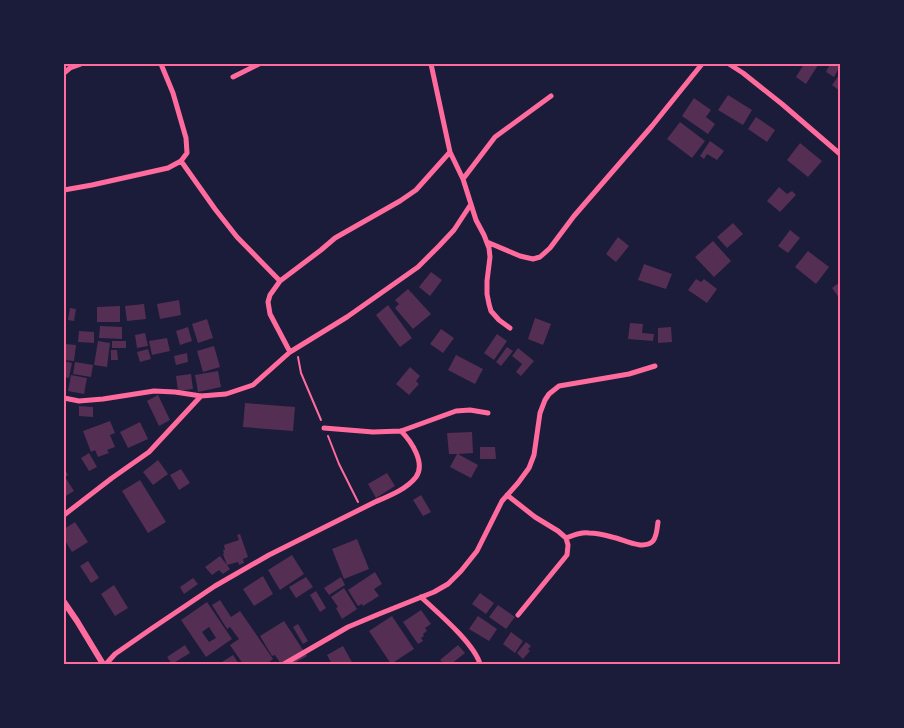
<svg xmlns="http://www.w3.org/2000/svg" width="904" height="728" font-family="Lato,sans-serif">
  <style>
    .building { fill: #542f53; fill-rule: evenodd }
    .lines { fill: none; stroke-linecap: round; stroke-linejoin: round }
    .path { stroke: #ff6b9d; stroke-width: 2 }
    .minor { stroke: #ff6b9d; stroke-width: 5 }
    .tertiary { stroke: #ff6b9d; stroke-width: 6 }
    .neatline { fill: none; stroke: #ff6b9d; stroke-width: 2 }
  </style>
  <rect width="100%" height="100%" fill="#1b1b3a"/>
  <path class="building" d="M804,64H814L818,65L806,84L796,77Z
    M830,64H840V66L834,77L826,72Z
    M840,74V91L832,85Z
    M728,95L752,110L743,125L718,110Z
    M694,98L711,110L706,117L715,124L708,134L682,116Z
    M756,117L775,130L767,142L748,129Z
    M680,122L705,141L692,158L667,139Z
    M710,141L724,151L717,160L707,154L704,159L700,156Z
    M800,143L822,161L808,177L787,160Z
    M779,187L787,194L792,191L796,195L780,212L767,201Z
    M733,223L743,234L727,248L717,237Z
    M790,230L800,238L788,253L778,246Z
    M618,237L629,246L616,262L606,254Z
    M713,241L731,261L714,277L695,257Z
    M808,251L829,267L816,284L795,267Z
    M644,264L672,274L666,289L638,280Z
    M431,272L442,280L430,296L419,287Z
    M696,279L701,282L704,279L717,289L707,303L688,290Z
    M840,282V299L832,288Z
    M408,289L431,314L413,329L395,308L399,304L395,300Z
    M179,300L181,315L160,319L157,304Z
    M144,304L146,319L127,321L125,306Z
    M388,305L412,338L400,347L376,315Z
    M120,306V322H97V307Z
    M70,308L76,309L74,321L68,320Z
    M535,318L551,324L543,345L528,339Z
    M207,319L213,338L198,343L192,324Z
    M630,323L643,324L642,333L654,334L653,341L628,339Z
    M100,326L122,327V339L99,338Z
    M188,327L192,341L180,345L176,331Z
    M671,327L672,342L658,343V328Z
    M441,329L454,338L443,353L430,344Z
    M79,331L94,332V343L78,342Z
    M145,333L148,346L137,348L135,335Z
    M497,334L507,341L494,360L484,353Z
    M167,338L170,351L152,355L149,341Z
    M98,341L110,343L107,367L94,365Z
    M112,341H126V348H112Z
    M65,344L76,345L74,361L64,360Z
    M214,346L220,367L203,372L197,351Z
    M507,347L513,351L501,366L496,362Z
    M518,348L534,361L521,376L516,372L522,364L512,356Z
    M148,349L151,359L140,362L137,352Z
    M111,350H117L118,360H111Z
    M187,353L188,362L176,365L174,356Z
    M456,355L483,369L475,384L448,370Z
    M64,361L72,363L69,378L64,377Z
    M75,362L93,365L91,377L73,374Z
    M410,367L420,376L416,381L419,384L409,395L396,384Z
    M218,371L221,387L198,392L195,375Z
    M191,374L193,389L178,391L176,376Z
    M71,375L87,378L84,394L68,391Z
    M158,395L170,420L159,426L147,401Z
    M245,403L295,407L293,431L243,427Z
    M79,406L93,407V417L79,416Z
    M110,421L115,433L110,435L115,447L107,450L109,453L98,457L95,450L91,452L83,431Z
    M140,422L148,439L128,448L120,432Z
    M472,432L473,453L458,454L478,465L471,478L450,467L457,454H449L447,433Z
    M480,447H495L496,459H480Z
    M89,453L97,467L89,471L81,458Z
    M158,460L168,474L153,485L143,472Z
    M64,468L68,475L65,477L74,491L64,497Z
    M181,469L190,483L179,490L170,475Z
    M387,473L395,486L376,498L368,484Z
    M140,480L166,522L148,533L122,491Z
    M421,495L431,512L423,516L413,500Z
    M75,522L88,542L72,552L64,539V529Z
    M240,534L248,557L243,559L244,563L239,565L238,562L227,565L230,569L223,574L219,570L212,575L205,567L220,556L227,565L223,554L224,553L223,550H225L224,545L239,540L237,535Z
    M357,539L369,569L344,579L332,549Z
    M292,555L304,574L280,590L268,570Z
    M88,561L99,578L91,583L80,566Z
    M375,572L382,584L374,589L379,596L363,606L362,604L358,606L348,590Z
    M263,576L273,594L254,606L243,589Z
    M306,577L313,587L296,598L289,587Z
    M341,577L345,585L329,595L324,588Z
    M193,578L198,584L184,594L180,587Z
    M114,585L128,608L115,616L101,594Z
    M344,588L357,609L342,619L336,608L338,607L331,597Z
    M316,591L326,608L320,612L310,595Z
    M480,593L494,603L486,614L472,604Z
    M220,600L231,617L240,611L273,659L268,663L269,664H243L230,645L239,639L230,627L227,629L212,605Z
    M207,602L232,639L206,657L181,620ZM209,627L216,638L209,642L202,632Z
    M498,605L515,617L506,629L489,617Z
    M421,610L431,624L425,628L427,631L423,634L424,636L421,638L423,641L418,644L403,622Z
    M392,616L414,649L391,664L369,631Z
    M478,616L497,629L489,641L469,629Z
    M284,621L307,656L293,664L291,662L288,664H281L275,655L272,656L260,636Z
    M298,624L308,641L303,644L293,627Z
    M511,632L523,641L515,653L503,644Z
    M526,642L531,646L528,649L530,651L523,659L517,653Z
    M185,645L190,653L172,664L167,657Z
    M458,645L465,653L451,664H444L440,660Z
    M343,646L353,664H332L327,655Z
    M233,655L239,664H219Z"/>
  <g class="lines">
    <path class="path" d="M298,357L301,373L321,420
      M328,436L339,464L358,502"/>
    <path class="minor" d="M431,64L450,152L463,179L476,220L484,235L489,248L490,257L487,281V294L489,304L491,311L499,320L510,328
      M729,64L743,73L782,104L840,154
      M64,73L70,68L81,64
      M233,77L259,64
      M181,161L215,209L237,237L280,281
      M463,179L495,137L551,96
      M64,190L92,185L168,168L181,161L187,153L186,138L173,93L161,64
      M487,242L520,256L533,259L540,257L550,248L574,216L652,126L702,64
      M290,352L270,314L268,302L270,295L280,281L321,250L335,238L400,201L416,190L450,152
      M64,398L79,401L103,399L154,391L175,392L201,396L226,394L253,385L290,352L347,317L418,267L439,246L454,230L471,204
      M324,428L373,432L401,431L456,411L470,410L488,413
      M507,495L535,517L558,531L566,538L568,545L567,555L518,615
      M64,515L112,478L149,452L201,396
      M566,538C574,535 580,532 589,533C596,533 605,535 612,537C623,539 643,551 653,541C657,536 657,528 658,522
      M421,597C438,613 474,643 480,664
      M106,664L115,654L151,629L215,586L269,555L375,502C389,496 407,489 416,477C426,463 411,441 401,431
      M284,664L348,627L379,614L434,592L448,584L461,571L477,551L502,501L518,483L529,468L534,455L540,413L545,400L549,394L559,386L629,374L655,366"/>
    <path class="tertiary" d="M64,602L77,621L103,664"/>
  </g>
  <rect width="904" height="728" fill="none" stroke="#1b1b3a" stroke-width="130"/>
  <rect x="65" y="65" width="774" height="598" class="neatline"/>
</svg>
